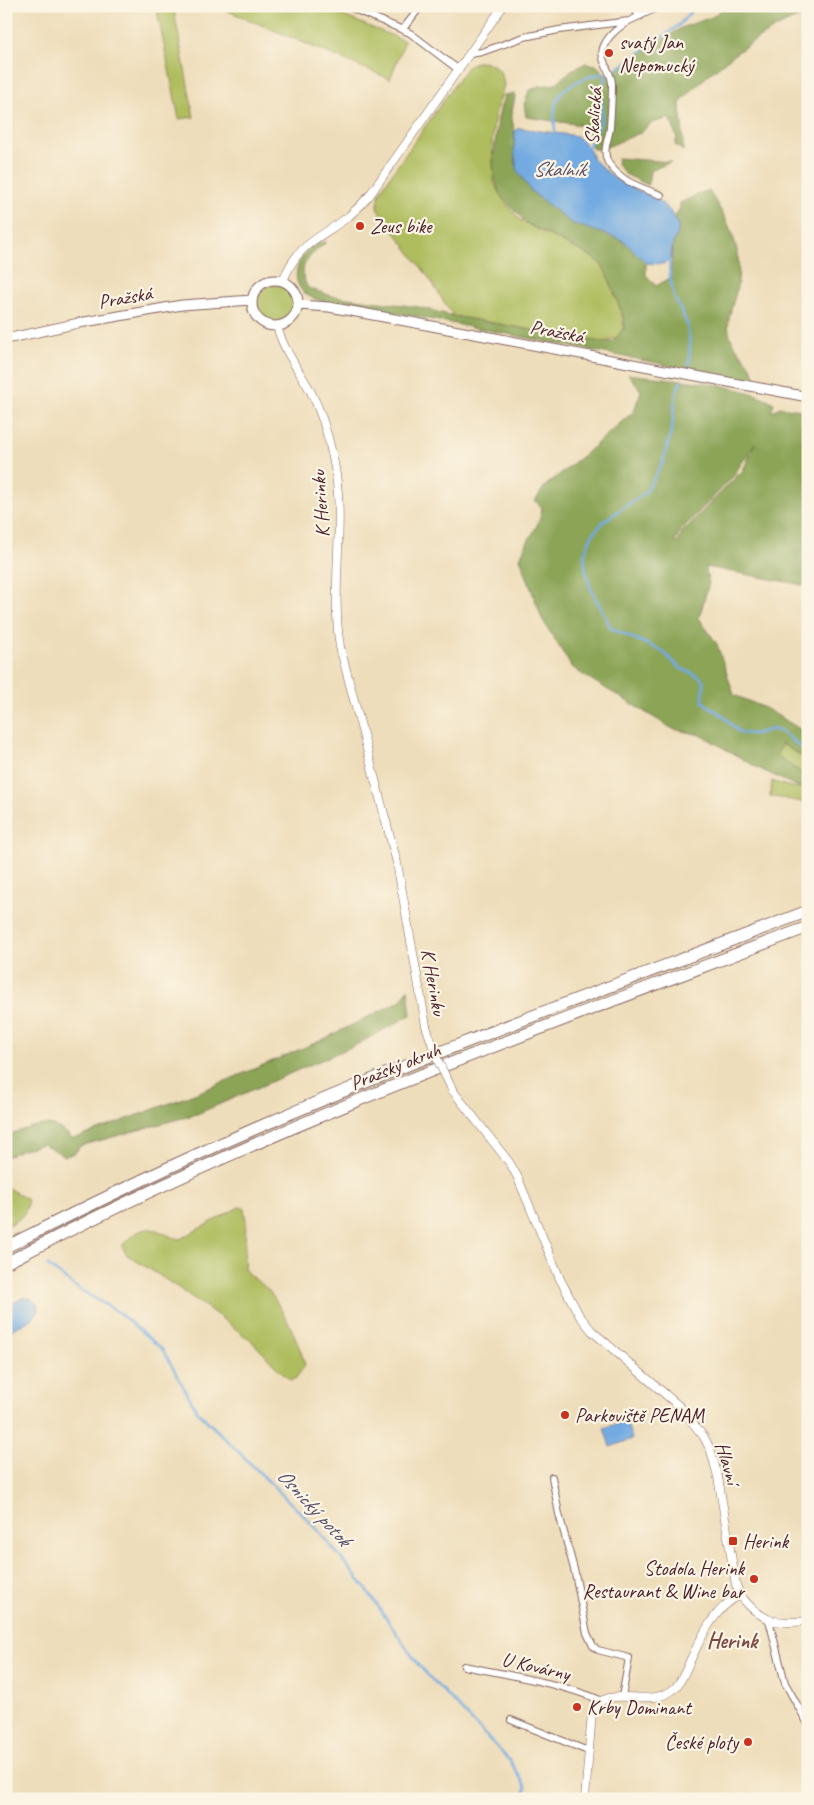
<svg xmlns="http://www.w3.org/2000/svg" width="814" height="1805" font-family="Caveat,sans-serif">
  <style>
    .green { fill: #afbd5f; stroke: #7c6e45 }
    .forest { fill: #8ba456; stroke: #6a6240; fill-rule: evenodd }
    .water { fill: #72aae1; stroke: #5e6486 }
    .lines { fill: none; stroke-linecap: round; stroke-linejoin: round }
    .stream { stroke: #72aae1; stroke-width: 2.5 }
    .minor-casing { stroke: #83625d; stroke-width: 8 }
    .tertiary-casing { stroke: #83625d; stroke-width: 9 }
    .secondary-casing { stroke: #83625d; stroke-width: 11 }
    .motorway-casing { stroke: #83625d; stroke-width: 13 }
    .minor { stroke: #fff; stroke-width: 6 }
    .tertiary { stroke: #fff; stroke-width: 8 }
    .secondary { stroke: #fff; stroke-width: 9 }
    .motorway { stroke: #fff; stroke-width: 11 }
    .tertiary-bridge-casing { stroke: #83625d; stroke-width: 9; stroke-linecap: butt }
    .tertiary-bridge { stroke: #fff; stroke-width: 8 }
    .poi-dot { fill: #c8321e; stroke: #fcf5e5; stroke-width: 2 }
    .labels { text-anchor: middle; stroke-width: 4.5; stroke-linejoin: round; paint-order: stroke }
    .poi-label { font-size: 20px; fill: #4a1f2b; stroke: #fcf5e5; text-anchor: start }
    .street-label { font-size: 20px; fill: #4a1f2b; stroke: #fcf5e5 }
    .water-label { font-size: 21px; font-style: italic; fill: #58506b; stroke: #fcf5e5 }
    .quarter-label { font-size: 22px; font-weight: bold; fill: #7d4a45; stroke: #fcf5e5 }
  </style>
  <rect width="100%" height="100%" fill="#fcf5e5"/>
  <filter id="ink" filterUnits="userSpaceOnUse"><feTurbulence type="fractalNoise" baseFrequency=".02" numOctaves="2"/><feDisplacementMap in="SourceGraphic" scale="10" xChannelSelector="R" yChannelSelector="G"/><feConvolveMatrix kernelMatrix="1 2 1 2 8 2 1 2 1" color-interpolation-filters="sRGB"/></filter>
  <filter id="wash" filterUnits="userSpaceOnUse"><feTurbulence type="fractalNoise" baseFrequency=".0096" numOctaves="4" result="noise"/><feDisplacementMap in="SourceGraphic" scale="20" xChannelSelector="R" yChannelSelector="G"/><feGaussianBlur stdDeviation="1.12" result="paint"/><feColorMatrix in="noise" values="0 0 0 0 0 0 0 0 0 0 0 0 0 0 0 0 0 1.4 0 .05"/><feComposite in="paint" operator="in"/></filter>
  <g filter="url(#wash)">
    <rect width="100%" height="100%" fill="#eeddba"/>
    <path class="green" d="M156,6H173L194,117L179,119Z
      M216,6H319L405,41L390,79Z
      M476,62C494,62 501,67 504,85L494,119L492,144L494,182L502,198L519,219C535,229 552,237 570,246C578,250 589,254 596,260C607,268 610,281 614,293C622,314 635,339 601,342L453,316L427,275L377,209L380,192L391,175L467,67Z
      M257 303a18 18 0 1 1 36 0a18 18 0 1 1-36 0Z
      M782,744L808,760V778L796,769L776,758V756Z
      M772,781C783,785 797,790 808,787V803L770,796Z
      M6,1187L25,1198L27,1201C27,1215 19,1221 6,1226Z
      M239,1207L244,1208L246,1221L244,1268C247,1276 263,1283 269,1291C285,1313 298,1339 305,1365L296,1378L291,1380C280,1374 262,1350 250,1340C211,1309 169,1281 127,1255L122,1247C124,1242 128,1239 133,1235C154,1221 160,1235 180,1239Z"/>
    <path class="forest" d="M726,6H808V14C765,28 710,69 680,103C681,119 684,134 683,151L675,145L677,138L670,118L652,123L640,133L602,149H593L589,139L588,126L526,117L524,104L529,91L539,86L556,84L570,71L586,63L596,65L608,76L624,63L683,27L712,17Z
      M515,94C515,101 512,107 512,114C511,122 516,129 514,138L531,191L625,242L646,263V275L656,286L670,278L673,243L678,232V226L674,218L680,208V203L703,192L709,191C729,222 744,249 737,287C735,301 726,318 729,332C732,349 758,366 755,382L367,307C351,304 320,304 307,295C282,279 306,240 326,242C310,257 295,264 308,288L332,296L419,307L453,316L601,342H613L624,328V318L609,279L602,265L590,256L528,224L500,195L494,176L493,160L498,118L504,95Z
      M618,158L671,162L650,171L648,185L625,174L617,164Z
      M628,374C666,379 743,383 774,403L771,412L780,407L808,411V586L706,567L705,566L709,583L699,618L717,644L734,695L765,708L808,734V760L782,744L776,756L802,773L808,778L807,788H800L758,768L701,735L673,729L577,671L571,666L542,619L520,558C526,540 541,526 542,507L535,501L545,486L585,454L634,411L641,391ZM755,443L743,470L683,531L679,538L677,544L675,542L679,532L732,478Z
      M408,988L411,1015L358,1044L197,1114L80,1146L75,1153L65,1156L43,1144L21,1150L6,1157V1136L12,1133C38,1126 50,1117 72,1138L79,1137L197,1093L322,1040L402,1000Z"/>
    <path class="water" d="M519,128L577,136L589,148L593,159L607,172L620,182L657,199L670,211L678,226V232L673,243L670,261L662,264L646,263L625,242L617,238L571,223L531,191L517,170L514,149L515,131Z
      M808,855V875H805L803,870L802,859Z
      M22,1298H30L38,1305L39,1311L32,1319L6,1333V1308Z
      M626,1421L632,1439L610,1447L604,1428Z"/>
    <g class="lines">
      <path class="stream" d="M611,73L679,25L696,6
        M555,134C555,124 553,112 556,103C562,84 588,76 605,73
        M587,149C593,138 600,128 602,115C603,102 598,87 607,76
        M669,257L670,278L674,296L687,324L690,342L689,365
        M681,381L676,392L672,429L663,462L646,492L604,521L592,535L584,554L586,572L590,587L611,628L662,651L680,668L700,677L704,682L703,702L723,716L740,733L755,734L773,729L782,732L802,748L808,750
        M47,1265L77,1288L118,1312L163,1350L197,1411L317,1529L367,1590L419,1666L510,1761L526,1787L523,1799"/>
    </g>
  </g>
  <g filter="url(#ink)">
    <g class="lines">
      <defs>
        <path id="minor" d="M347,6L410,33L459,70
          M630,6L641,16
          M629,21C618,28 608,35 603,48C599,62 613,72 612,85C612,99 611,113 610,127C609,139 601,152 609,164C622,182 641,188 661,195
          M403,29L421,6
          M470,54L482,52L524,37L559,30L629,21L661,6
          M552,1477L559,1514L575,1573L587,1633L593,1646L598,1650L629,1658L622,1697
          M769,1620L785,1683L808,1724
          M464,1666C508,1675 560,1683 600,1700
          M511,1720L588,1751"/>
        <path id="tertiary" d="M283,281C297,243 321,238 349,216C356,210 363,203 369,196L503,6
          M277,326C283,349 298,369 310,390C321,411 328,434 333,458C347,520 330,584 340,647L397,863L426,1026
          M453,1091L509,1162L517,1176L560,1279L579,1315L592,1331L680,1407L704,1437L711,1451L718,1477L736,1585C741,1600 754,1612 768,1619C777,1623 798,1622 808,1621
          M585,1799L592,1712C605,1681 651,1711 675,1688C682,1681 686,1670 690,1661C702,1636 714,1608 740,1595"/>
        <path id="secondary" d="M252 303a23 23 0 1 1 46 0a23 23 0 1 1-46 0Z
          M298,305L329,307L384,317L808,397
          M6,339L79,323L182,305L252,300"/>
        <path id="motorway" d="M6,1247C89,1205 173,1164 259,1127C439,1049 624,982 808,911
          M6,1263C263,1127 537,1030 808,927"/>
      </defs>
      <use href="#minor" class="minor-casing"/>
      <use href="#tertiary" class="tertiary-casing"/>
      <use href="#secondary" class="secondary-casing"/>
      <use href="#motorway" class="motorway-casing"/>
      <use href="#minor" class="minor"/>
      <use href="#tertiary" class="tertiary"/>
      <use href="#secondary" class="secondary"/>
      <use href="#motorway" class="motorway"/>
      <defs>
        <path id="tertiary-bridge" d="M426,1026L438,1061L453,1091"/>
      </defs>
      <use href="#tertiary-bridge" class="tertiary-bridge-casing"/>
      <use href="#tertiary-bridge" class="tertiary-bridge"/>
    </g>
  </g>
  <g class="poi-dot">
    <circle cx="609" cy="53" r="5"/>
    <circle cx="360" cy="226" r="5"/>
    <circle cx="565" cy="1415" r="5"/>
    <rect x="728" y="1536" width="10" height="10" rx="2.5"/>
    <circle cx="754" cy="1579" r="5"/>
    <circle cx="577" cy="1707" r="5"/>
    <circle cx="748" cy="1742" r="5"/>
  </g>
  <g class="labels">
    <g class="poi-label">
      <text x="619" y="49">svatý Jan<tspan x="619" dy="23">Nepomucký</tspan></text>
      <text x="370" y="233">Zeus bike</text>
      <text x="575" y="1422">Parkoviště PENAM</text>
      <text x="743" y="1548">Herink</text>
      <text x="744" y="1575" text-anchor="end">Stodola Herink<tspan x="744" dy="23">Restaurant &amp; Wine bar</tspan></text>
      <text x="587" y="1714">Krby Dominant</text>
      <text x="738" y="1749" text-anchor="end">České ploty</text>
    </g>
    <g class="street-label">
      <text transform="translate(593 116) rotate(-86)" y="7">Skalická</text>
      <text transform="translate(125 297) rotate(-10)" y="7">Pražská</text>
      <text transform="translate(557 331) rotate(11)" y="7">Pražská</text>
      <text transform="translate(320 504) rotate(-94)" y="7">K Herinku</text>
      <text transform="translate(434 982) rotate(80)" y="7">K Herinku</text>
      <text transform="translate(395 1066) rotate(-22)" y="7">Pražský okruh</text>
      <text transform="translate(728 1463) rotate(74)" y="7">Hlavní</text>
      <text transform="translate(536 1666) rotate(13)" y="7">U Kovárny</text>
    </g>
    <g class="water-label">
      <text x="559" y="176">Skalník</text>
      <text transform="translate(314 1507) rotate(47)" y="7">Osnický potok</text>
    </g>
    <g class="quarter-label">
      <text x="732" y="1648">Herink</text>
    </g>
  </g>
  <rect width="814" height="1805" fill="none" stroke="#fcf5e5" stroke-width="25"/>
</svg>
